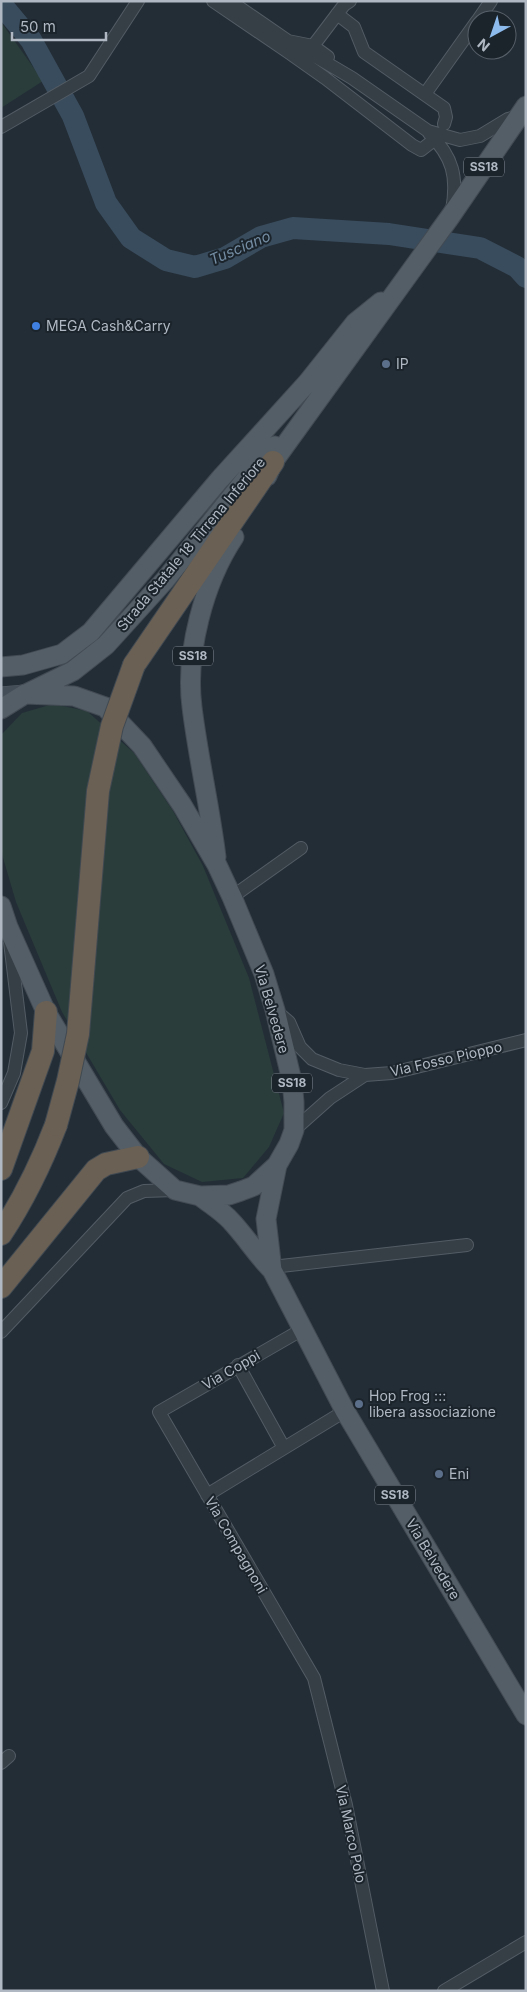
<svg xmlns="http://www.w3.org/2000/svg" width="527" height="1992" font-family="Inter,sans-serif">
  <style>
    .green { fill: #2a3d3b }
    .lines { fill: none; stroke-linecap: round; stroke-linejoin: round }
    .river { stroke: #394c5d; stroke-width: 22 }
    .minor-casing { stroke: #535c64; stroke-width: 14 }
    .secondary-casing { stroke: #535c64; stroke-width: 19 }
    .primary-casing { stroke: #424a53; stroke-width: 21 }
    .motorway-casing { stroke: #404951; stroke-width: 24 }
    .minor { stroke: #363e46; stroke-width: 12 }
    .secondary { stroke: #444e59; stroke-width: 18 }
    .primary { stroke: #545e66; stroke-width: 19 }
    .motorway { stroke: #6b6054; stroke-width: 22 }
    .motorway-bridge-casing { stroke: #404951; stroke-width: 24; stroke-linecap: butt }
    .motorway-bridge { stroke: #6b6054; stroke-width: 22 }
    .shop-dot { fill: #3f7fe0; stroke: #1b232b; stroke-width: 2 }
    .service-dot { fill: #5c6f8a; stroke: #1b232b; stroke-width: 2 }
    .labels { text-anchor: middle; stroke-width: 4; stroke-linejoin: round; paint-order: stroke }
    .shield { fill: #1b232b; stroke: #838c95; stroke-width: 1 }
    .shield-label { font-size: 12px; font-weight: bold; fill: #b0b9c3 }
    .poi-label { font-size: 14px; fill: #b0b9c3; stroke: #1b232b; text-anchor: start }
    .street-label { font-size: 14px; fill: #b0b9c3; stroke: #1b232b }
    .water-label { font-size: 15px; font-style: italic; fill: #748da3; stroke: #1b232b }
  </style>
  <rect width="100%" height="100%" fill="#232d36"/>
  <path class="green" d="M1,22L43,81L1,108Z
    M53,704L87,711L134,753L173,811L203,866L249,978L284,1113L269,1147L243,1178L202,1182L164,1164L120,1110L62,1012L16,902L1,851V735L22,713Z"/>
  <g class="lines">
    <path class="river" d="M1,4L31,40L73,116L106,203L131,238L166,260L195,267L225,258L261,237L293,228L389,234L480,248L517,267L526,277"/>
    <defs>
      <path id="minor" d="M213,1L291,54L313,55L352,78L428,131L460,140L480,136L508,119L519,116
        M230,1L288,41L313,46L328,57
        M337,14L354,27L364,52L444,108L446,117L444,124
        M478,20L491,1
        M313,46L344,5L350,1
        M291,54L325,78L412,145L421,150L430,143
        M425,94L477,21
        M1,127L89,76L138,1
        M429,133C453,157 458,177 452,210
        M232,897L301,848
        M275,1010L289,1022L300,1047L312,1059L339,1070L365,1075L392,1073L526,1040
        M1,1103L14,1073L21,1033L10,942
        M294,1130L330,1098L365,1075
        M272,1270L281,1266L467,1245
        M303,1329L159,1412L314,1678L346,1805L383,1991
        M1,1332L127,1198L144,1191L175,1190
        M238,1365L284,1448
        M207,1495L345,1411
        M1,1763L9,1756
        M444,1991L526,1942"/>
      <path id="secondary" d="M1,696L25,694"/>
      <path id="primary" d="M267,476L273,462L450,217L526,106
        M1,667L23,665L62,654L91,632L220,479L308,382L355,323L381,302
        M28,693L73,671L106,645L165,580L266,454L275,446
        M1,709L25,694L74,696L105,707L142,746L182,805L217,865L232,897L264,974L275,1010L292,1081L294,1102V1130L289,1144L277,1165L254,1186L241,1191L229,1195L200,1196L175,1190L138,1157L114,1126L46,1012L8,927L1,906
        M216,857C210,807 198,757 192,707C185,653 204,582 234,537
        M200,1196C210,1204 222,1211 231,1221C246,1237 257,1255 272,1270L345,1411L526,1715
        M272,1270L266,1219L277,1165"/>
      <path id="motorway" d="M134,665L273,462
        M1,1169L43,1051L46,1012
        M1,1234C24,1199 41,1164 56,1125
        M1,1287L96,1170L106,1164L138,1157"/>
    </defs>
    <use href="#minor" class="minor-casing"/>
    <use href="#secondary" class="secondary-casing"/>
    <use href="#primary" class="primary-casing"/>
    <use href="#motorway" class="motorway-casing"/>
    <use href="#minor" class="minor"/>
    <use href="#secondary" class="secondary"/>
    <use href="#primary" class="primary"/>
    <use href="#motorway" class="motorway"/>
    <defs>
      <path id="motorway-bridge" d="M56,1125L68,1081L78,1034L98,791L112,726L134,665"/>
    </defs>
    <use href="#motorway-bridge" class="motorway-bridge-casing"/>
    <use href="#motorway-bridge" class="motorway-bridge"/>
  </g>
  <circle class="shop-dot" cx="36" cy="326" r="5"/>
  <g class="service-dot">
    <circle cx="386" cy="364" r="5"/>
    <circle cx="359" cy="1404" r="5"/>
    <circle cx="439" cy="1474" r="5"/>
  </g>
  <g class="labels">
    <g class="shield">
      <rect x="464" y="157.5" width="40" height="19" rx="4"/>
      <rect x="173" y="646.5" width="40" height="19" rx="4"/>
      <rect x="272" y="1073.5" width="40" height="19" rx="4"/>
      <rect x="375" y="1485.5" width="40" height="19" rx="4"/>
    </g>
    <g class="shield-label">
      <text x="484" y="171">SS18</text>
      <text x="193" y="660">SS18</text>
      <text x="292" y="1087">SS18</text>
      <text x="395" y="1499">SS18</text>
    </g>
    <g class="poi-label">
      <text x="46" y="331">MEGA Cash&amp;Carry</text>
      <text x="396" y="369">IP</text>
      <text x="369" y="1401">Hop Frog :::<tspan x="369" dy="16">libera associazione</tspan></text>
      <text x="449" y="1479">Eni</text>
    </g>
    <g class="street-label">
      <text transform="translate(191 544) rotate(-50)" y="5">Strada Statale 18 Tirrena Inferiore</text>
      <text transform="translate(272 1009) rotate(74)" y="5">Via Belvedere</text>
      <text transform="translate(446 1059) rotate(-13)" y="5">Via Fosso Pioppo</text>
      <text transform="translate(231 1370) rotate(-30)" y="5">Via Coppi</text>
      <text transform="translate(236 1545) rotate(60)" y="5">Via Compagnoni</text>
      <text transform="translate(433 1559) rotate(59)" y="5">Via Belvedere</text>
      <text transform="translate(351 1834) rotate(78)" y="5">Via Marco Polo</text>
    </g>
    <g class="water-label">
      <text transform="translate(240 248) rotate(-23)" y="5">Tusciano</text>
    </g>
  </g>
  <rect width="527" height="1992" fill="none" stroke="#b0b9c3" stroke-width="5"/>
  <g transform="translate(492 35) rotate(220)"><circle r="24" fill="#1b232b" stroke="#575f68"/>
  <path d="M0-4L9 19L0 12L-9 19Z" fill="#8cbbec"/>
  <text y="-8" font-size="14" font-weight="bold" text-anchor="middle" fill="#b0b9c3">N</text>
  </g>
  <path d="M12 32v8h94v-8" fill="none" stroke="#b0b9c3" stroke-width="2.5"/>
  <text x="20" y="32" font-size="15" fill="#b0b9c3" stroke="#1b232b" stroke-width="4" paint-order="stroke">50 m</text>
</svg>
